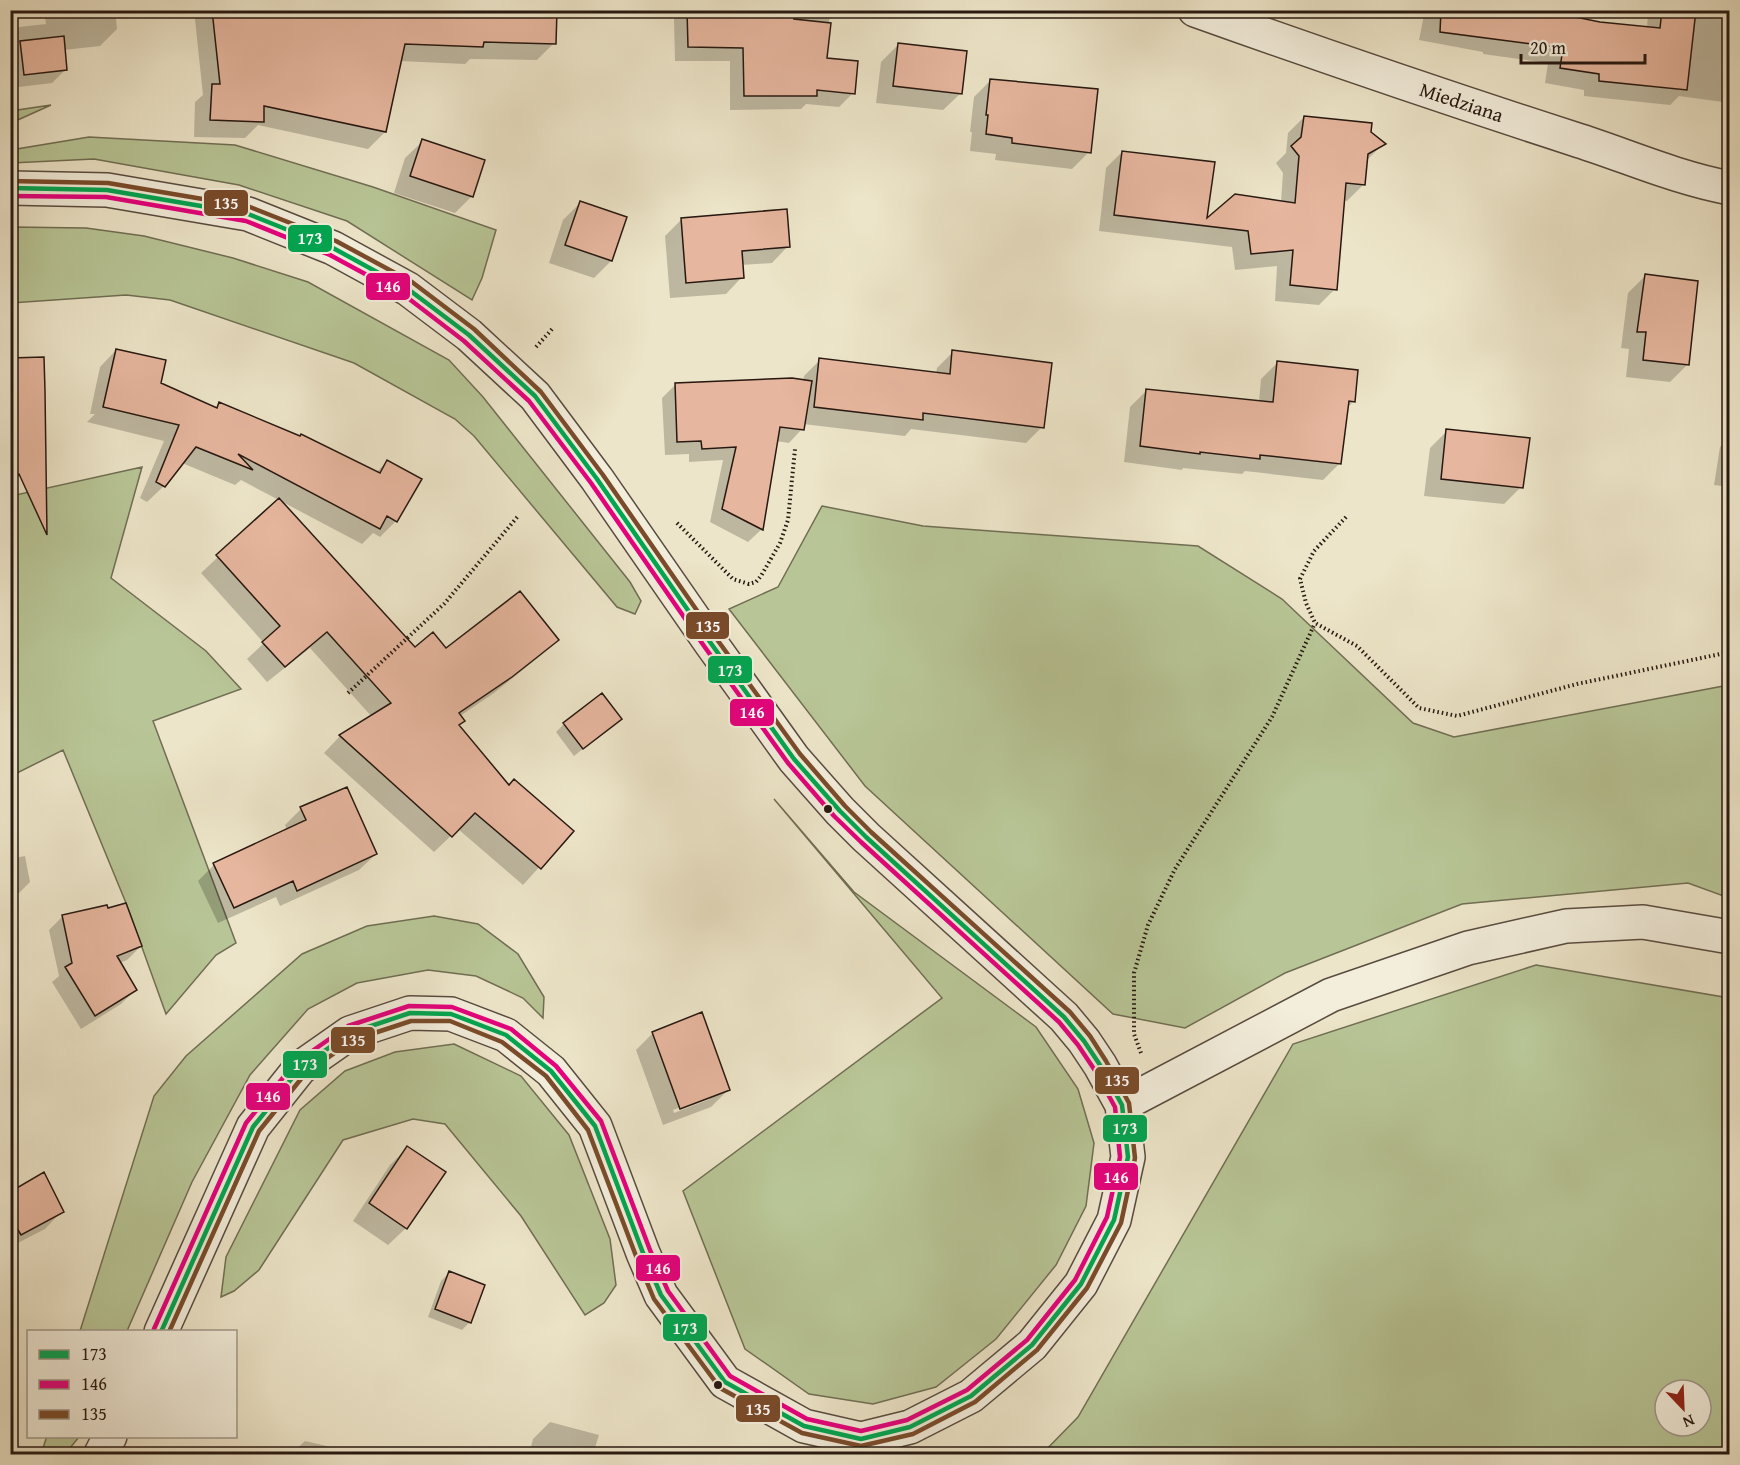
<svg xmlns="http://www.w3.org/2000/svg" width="1740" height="1465" font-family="'Gentium Book Plus',serif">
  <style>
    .green { fill: #b8c596; stroke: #706e54; stroke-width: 1.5; fill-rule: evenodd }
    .shadow { fill: #0003; fill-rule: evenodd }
    .building { fill: #e6b69e; stroke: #271811; stroke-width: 1.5 }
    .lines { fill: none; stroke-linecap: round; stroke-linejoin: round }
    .minor-casing { stroke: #584b3f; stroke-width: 36 }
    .path { stroke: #271811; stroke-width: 4; stroke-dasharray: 1.5 3; stroke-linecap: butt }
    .minor { stroke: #f3eedc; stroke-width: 33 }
    .bus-1-casing { stroke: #f3eedc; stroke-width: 9 }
    .bus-2-casing { stroke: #f3eedc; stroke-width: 9 }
    .bus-3-casing { stroke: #f3eedc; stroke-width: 9 }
    .bus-1 { stroke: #00a651; stroke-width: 4.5 }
    .bus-2 { stroke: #e5007d; stroke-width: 4.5 }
    .bus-3 { stroke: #7a4b2a; stroke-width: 4.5 }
    .bus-dot { fill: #271811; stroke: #f3eedc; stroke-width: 2 }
    .labels { text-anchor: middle; stroke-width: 4.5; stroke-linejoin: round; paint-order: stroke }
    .street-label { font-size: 20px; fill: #271811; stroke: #f3eedc }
    .line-badge { stroke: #f3eedc; stroke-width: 2 }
    .badge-label { font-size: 16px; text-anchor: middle; font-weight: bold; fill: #fff }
  </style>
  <rect width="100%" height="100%" fill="#ede5c9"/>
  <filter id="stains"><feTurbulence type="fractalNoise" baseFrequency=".00333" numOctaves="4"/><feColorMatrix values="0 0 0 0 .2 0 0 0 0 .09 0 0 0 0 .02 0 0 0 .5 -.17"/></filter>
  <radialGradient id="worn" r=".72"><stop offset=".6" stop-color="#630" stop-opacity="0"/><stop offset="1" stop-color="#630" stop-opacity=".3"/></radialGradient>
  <path class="green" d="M51,105L11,123V111Z
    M89,137L235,145L373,187L496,230L482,278L472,300L347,221L239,185L94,159L11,163V150Z
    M11,227L86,228L144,236L233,258L308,282L449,360L483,397L630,582L641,601L635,614L617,607L474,436L455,419L354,363L170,300L126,295L11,303Z
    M142,467L111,578L206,651L241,689L153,721L236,943L216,955L166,1014L126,903L63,750L11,776V496Z
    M822,506L923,526L1198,546L1282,599L1413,723L1454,737L1729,685V898L1688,883L1462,904L1285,973L1185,1028L1113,1014L865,786L729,609L778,587Z
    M774,799L854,892L1036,1027L1078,1089L1094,1143L1086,1206L1056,1265L996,1339L936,1387L873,1404L809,1394L745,1349L683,1191L942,998Z
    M434,916L478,924L518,954L544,997L543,1018L523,998L476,976L428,970L357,983L308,1009L250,1075L192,1182L127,1331H80L154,1096L186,1056L302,954L367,926Z
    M1536,965L1729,998V1454H1042L1078,1417L1293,1044ZM1665,1390H1701V1426H1665Z
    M454,1044L521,1076L569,1135L610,1239L616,1285L604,1303L585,1315L521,1216L445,1124L413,1119L343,1140L259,1270L234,1291L221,1297L226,1257L300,1110L345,1071L395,1052Z
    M47,1436H79V1437L65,1454H41Z"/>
  <path class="shadow" d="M44,10H115L117,29L100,46L64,50L66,69L52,83L10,88V36L19,27L46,24Z
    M194,10H556L554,43L537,60L470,59L465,64L400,61L385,132L368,149L258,125L245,138L194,137L195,102L203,95Z
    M682,10H830L826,59L853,93L839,107L806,104L801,109L730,110V61H675L674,19Z
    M1425,10H1559L1558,16L1600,23L1647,28L1648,14L1652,10H1730V103L1679,96L1670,105L1584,96V90L1545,83L1548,63L1483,54V52L1419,40Z
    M898,45L961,93L943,110L876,103L881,62Z
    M991,80L1089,152L1072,169L995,160L996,154L970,151L972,132H970L974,97Z
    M1304,117L1370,133L1383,144L1366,161L1363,185L1347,201L1343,200L1335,289L1319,305L1275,301L1277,266L1235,270L1232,247L1099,231L1106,168L1122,152L1205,222L1281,202L1283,173L1276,163L1286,153L1288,133Z
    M423,141L472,196L455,213L394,193L405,158Z
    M580,203L611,261L594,278L549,263L563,220Z
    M681,220L788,246L772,263L741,265L742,277L726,294L670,298L665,236Z
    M1645,276L1687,365L1670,382L1626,377L1629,349L1621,348L1628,293Z
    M116,350L159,384L214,409L219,404L376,473L387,461L396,521L380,537L373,533L362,544L241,480L235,485L182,463L164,486L147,502L140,498L164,441L87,422L95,414H90L100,367Z
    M953,352L1042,427L1026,443L911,429L905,436L803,424L802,429L789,443L776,441L762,529L748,542L710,522L723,460L689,462V454L665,455L662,398L675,385L803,381L804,376L820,360L936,374L937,368Z
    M1277,363L1354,401L1346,409L1339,464L1323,480L1245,471L1242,474L1183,468L1182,470L1124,462L1130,407L1146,391L1259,402L1261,379Z
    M1730,403V487L1714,485L1720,447L1724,443Z
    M1447,431L1521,487L1504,504L1424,496L1430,448Z
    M279,500L414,649L445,651L556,640L540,656L494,693L460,716L458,726L509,787L572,831L523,885L458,829L434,852L324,753L340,736L372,717L310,648L267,682L247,659L264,643L201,573Z
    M620,719L574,756L556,732L564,724Z
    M347,789L376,854L359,870L280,906L276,897L218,923L198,881L214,865L287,831L285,825L301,809Z
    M25,856L30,882L15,897L10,898V859Z
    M63,916L141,946L127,960L119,963L135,990L121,1004L81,1029L52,982L59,976L49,930Z
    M653,1033L728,1090L711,1107L663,1125L636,1050ZM710,1096V1099L674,1113L673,1110Z
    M407,1148L444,1172L406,1228L388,1245L353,1221L390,1165Z
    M10,1194L62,1211L45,1229L10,1247Z
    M449,1273L470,1322L462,1330L428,1317L441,1281Z
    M550,1422L599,1435L593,1454H529L533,1439Z
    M305,1441L331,1447L332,1451L348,1454H291Z"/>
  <path class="building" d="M212,10H557L556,44L484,42L483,47L405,44L386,132L264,106V122L210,120L212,84H220Z
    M687,10H795L794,19L831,23L827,58L858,61L855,94L817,90V96H744L743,48L688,47Z
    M1441,10H1560V14L1600,22L1660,28L1662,10H1696L1687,90L1599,81V74L1560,68L1563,48L1440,32Z
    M64,36L67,70L24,75L20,41Z
    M898,43L967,51L962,94L893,86Z
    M990,79L1098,89L1091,153L1012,143V138L986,134L988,115H986Z
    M1304,116L1372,123L1371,132L1386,144L1368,154L1365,185L1346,183L1337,290L1290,285L1293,250L1251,254L1248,231L1114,215L1122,151L1215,162L1207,218L1235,194L1295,203L1299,156L1291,146L1301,137Z
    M422,139L485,160L473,197L410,176Z
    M580,201L627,217L612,261L565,245Z
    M787,209L790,247L742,251L744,278L686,283L681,218Z
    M1645,274L1698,281L1689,365L1643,360L1646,332H1637Z
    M116,349L166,360L161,383L217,408L219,402L300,436L301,434L380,473L387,460L422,479L397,522L387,516L380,529L238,454L253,470L196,447L165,487L156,482L179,425L103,407Z
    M952,350L1052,363L1044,428L923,413V420L814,407L819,358L950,374Z
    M44,357L45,391L47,535L19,474L10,479V358Z
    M1277,361L1358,370L1355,402L1349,401L1341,464L1260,455V459L1200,452V454L1140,446L1146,389L1273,402Z
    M792,378L812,381L804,430L780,427L763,530L722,509L736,447L702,449L701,441L677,442L675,383Z
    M1446,429L1530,438L1523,488L1441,479Z
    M279,498L415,647L433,632L446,648L520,591L559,640L512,677L459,713L465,721L459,725L509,785L514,779L574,831L541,869L475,813L452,837L339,735L391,703L327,632L285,667L262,642L280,626L216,555Z
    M602,693L622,719L583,749L563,723Z
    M347,787L377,854L297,891L293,881L234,908L213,863L306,820L300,807Z
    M126,903L142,946L117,956L137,990L95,1016L65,967L72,963L62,915L107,905L108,908Z
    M702,1012L730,1090L680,1109L652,1032Z
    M407,1146L446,1172L407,1229L369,1203Z
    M44,1172L64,1212L21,1235L10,1216V1192Z
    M449,1271L485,1285L471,1323L435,1309Z"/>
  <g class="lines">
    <defs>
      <g id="minor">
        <path id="s1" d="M1195,10C1321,55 1447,98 1574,139C1625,155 1676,178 1730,188"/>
        <path d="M10,188L107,190L248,214L333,248L408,289L469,335L535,396L597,479L710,642L794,759L840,811L866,837L1064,1017L1084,1041L1100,1065L1122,1105L1128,1157L1114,1220L1081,1284L1032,1345L971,1396L910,1427L861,1439L804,1426L725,1382L661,1295L643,1253L595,1126L551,1071L506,1035L451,1014L410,1013L350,1033L300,1068L253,1127L161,1332"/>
        <path d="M1122,1105L1331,995L1468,948L1566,926L1643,922L1730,937"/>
        <path d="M101,1454L110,1436"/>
      </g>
    </defs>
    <use href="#minor" class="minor-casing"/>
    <path class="path" d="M536,347L553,328
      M1346,517L1314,551L1300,579L1306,603L1315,623L1357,646L1419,708L1457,716L1577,684L1730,652
      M677,523L733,579L749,584L756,582L761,576L780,543L788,520L795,449
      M348,693L444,604L519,515
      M1141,1053L1134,1034V973L1148,925L1175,869L1272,717L1315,623"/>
    <use href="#minor" class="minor"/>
    <defs>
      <path id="bus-1" d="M10,188L107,190L248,214L333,248L408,289L469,335L535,396L597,479L710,642L794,759L840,811L866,837L1064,1017L1084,1041L1100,1065L1122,1105L1128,1157L1114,1220L1081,1284L1032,1345L971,1396L910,1427L861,1439L804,1426L725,1382L661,1295L643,1253L595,1126L551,1071L506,1035L451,1014L410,1013L350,1033L300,1068L253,1127L161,1332"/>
      <path id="bus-2" d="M10,196L106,197L246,221L330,255L404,295L464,341L529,401L591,483L704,646L788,763L834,816L861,842L1059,1022L1078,1045L1094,1069L1115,1107L1120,1157L1107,1217L1075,1280L1027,1340L967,1390L907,1420L861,1431L807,1419L730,1376L668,1291L650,1250L601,1121L556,1066L511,1029L452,1007L409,1006L348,1026L295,1063L246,1123L154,1329"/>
      <path id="bus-3" d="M10,181L108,183L250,207L336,241L412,282L474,329L541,392L603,475L716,638L800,754L845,806L871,832L1070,1012L1090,1036L1106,1061L1129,1103L1135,1158L1121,1223L1087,1288L1037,1350L975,1402L913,1434L861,1446L802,1433L720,1388L654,1299L636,1256L588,1130L546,1076L502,1042L450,1021H411L353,1040L305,1074L259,1131L169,1332"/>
    </defs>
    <use href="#bus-1" class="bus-1-casing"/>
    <use href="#bus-2" class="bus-2-casing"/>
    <use href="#bus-3" class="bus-3-casing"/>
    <use href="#bus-1" class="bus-1"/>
    <use href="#bus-2" class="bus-2"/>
    <use href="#bus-3" class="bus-3"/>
  </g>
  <g class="bus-dot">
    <circle cx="828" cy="809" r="5"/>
    <circle cx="718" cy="1385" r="5"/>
  </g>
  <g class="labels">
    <g class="street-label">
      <text dy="7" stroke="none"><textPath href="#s1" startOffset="282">Miedziana</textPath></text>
    </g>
  </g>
  <g class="line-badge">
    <rect x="203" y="189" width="46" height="28" rx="6" fill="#7a4b2a"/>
    <rect x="287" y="224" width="46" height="29" rx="6" fill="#00a651"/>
    <rect x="365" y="272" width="46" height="29" rx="6" fill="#e5007d"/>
    <rect x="685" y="611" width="45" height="29" rx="6" fill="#7a4b2a"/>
    <rect x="707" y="655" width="46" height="29" rx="6" fill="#00a651"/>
    <rect x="729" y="698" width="46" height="29" rx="6" fill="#e5007d"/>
    <rect x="330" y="1026" width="46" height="28" rx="6" fill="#7a4b2a"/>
    <rect x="282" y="1050" width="46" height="29" rx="6" fill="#00a651"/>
    <rect x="1094" y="1066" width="46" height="29" rx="6" fill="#7a4b2a"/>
    <rect x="245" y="1082" width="46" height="29" rx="6" fill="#e5007d"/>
    <rect x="1102" y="1114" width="46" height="29" rx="6" fill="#00a651"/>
    <rect x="1093" y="1162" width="46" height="29" rx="6" fill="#e5007d"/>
    <rect x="635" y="1254" width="46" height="28" rx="6" fill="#e5007d"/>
    <rect x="662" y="1313" width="46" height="29" rx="6" fill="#00a651"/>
    <rect x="735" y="1394" width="46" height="29" rx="6" fill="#7a4b2a"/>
  </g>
  <g class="badge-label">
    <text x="226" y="209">135</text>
    <text x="310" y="244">173</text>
    <text x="388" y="292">146</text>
    <text x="708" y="632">135</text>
    <text x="730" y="676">173</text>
    <text x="752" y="718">146</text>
    <text x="353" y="1046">135</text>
    <text x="305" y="1070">173</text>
    <text x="1117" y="1086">135</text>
    <text x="268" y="1102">146</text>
    <text x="1125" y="1134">173</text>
    <text x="1116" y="1183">146</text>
    <text x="658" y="1274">146</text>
    <text x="685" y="1334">173</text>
    <text x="758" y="1415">135</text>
  </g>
  <rect width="1740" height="1465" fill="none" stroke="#ede5c9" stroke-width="36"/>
  <rect x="12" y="12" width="1716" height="1441" fill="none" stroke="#271811" stroke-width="3"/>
  <rect x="18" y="18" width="1704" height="1429" fill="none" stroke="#271811" stroke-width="1.5"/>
  <rect x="27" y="1330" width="210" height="108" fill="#f3eedc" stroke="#a1988b" stroke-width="1.5"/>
  <rect x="39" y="1350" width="30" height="9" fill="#00a651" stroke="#a1988b" stroke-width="1.5"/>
  <text x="81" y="1360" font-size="18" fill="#271811">173</text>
  <rect x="39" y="1380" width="30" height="9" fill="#e5007d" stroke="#a1988b" stroke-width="1.5"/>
  <text x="81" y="1390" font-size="18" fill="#271811">146</text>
  <rect x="39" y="1410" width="30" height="9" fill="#7a4b2a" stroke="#a1988b" stroke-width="1.5"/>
  <text x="81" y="1420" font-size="18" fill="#271811">135</text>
  <g transform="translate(1683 1408) rotate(157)"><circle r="28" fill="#f3eedc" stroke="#a1988b" stroke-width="1.5"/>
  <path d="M0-4.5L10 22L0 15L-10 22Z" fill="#8f2418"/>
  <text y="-9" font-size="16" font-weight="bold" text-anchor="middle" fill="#271811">N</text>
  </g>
  <path d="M1521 54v9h124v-9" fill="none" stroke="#271811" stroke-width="3"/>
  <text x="1530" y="54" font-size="18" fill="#271811" stroke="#f3eedc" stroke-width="4.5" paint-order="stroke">20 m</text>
  <rect width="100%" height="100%" filter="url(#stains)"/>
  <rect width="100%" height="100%" fill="url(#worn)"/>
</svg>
